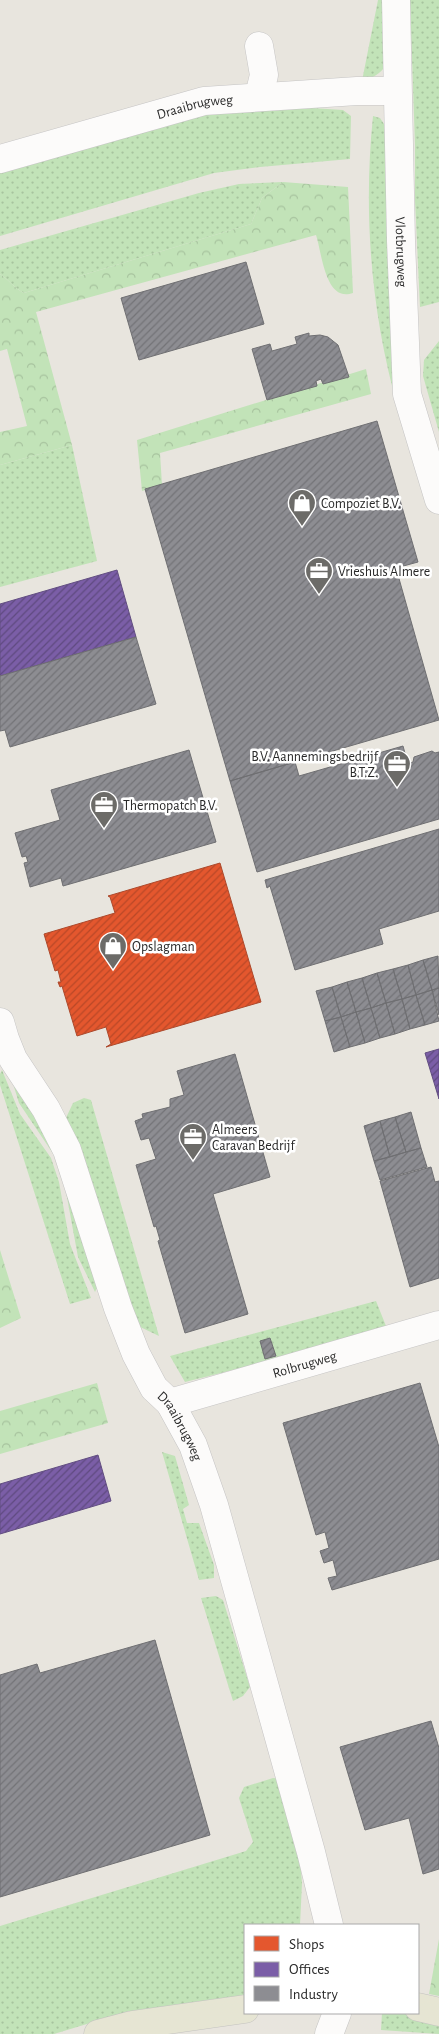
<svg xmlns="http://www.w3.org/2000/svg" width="439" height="2034" font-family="'Alegreya Sans',sans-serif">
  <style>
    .grass { fill: url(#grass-dots) }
    .forest { fill: url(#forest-crowns) }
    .shops { fill: url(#shops-hatch); stroke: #ac492c }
    .offices { fill: url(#offices-hatch); stroke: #624e81 }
    .industry { fill: url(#industry-hatch); stroke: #6f6f72 }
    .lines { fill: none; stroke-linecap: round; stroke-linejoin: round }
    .minor-casing { stroke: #c5c4c4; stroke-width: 29 }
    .major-casing { stroke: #c4c3c0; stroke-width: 29 }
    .minor { stroke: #fcfbfa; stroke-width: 28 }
    .major { stroke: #e6e5d3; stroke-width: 28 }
    .labels { text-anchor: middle; stroke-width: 5; stroke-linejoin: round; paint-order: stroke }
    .street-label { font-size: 14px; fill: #292929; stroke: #fff }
    .poi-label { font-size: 14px; fill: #292929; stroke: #fff; text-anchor: start }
  </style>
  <defs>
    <pattern id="grass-dots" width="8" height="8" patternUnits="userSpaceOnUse" patternTransform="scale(1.25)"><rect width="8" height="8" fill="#c2e3b8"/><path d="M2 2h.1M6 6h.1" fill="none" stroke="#a7c39e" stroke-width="1.8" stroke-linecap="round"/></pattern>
    <pattern id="forest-crowns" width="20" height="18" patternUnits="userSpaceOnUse" patternTransform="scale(1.25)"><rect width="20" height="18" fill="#c2e3b8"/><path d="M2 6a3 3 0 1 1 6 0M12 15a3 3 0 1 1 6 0" fill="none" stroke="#a7c39e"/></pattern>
    <pattern id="shops-hatch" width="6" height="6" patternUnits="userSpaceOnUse" patternTransform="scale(1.25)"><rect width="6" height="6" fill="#e4572e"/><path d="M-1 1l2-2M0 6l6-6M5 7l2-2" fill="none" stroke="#b94827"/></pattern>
    <pattern id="offices-hatch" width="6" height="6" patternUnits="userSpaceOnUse" patternTransform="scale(1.25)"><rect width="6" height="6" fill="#7b5ea7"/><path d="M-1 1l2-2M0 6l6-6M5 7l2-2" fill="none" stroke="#5f4a80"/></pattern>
    <pattern id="industry-hatch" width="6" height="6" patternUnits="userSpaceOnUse" patternTransform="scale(1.25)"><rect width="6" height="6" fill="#8d8d92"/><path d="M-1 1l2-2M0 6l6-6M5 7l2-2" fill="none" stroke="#737377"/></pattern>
  </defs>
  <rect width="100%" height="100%" fill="#e8e5de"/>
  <path class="grass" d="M378,0H387L386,65C380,74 373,78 362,81Z
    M410,0H439V302L420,307L415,200V145Z
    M312,108L343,110L351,116L350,159L260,167L214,173L0,236V171L192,115Z
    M373,116L380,118L386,127L391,268L388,279L398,408C371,314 363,213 373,116Z
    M283,182L262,198L251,224L24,293C14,288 9,280 0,274V250L199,193L239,184Z
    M439,341V432L423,376L424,360Z
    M72,445L97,561L0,587V465Z
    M2,1070L20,1114L51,1158L59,1182L70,1244L91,1298L70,1304L0,1085V1074Z
    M10,1074L55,1139L102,1277L95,1292L78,1257L66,1192L56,1158L19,1103Z
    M84,1098L91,1100L159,1336L136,1325L92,1182L78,1142L65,1120L73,1103Z
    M376,1301L388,1331L185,1382L170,1356Z
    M162,1452L175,1456L189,1505L183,1509L187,1523H199L214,1565V1578L199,1580Z
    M216,1596L223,1600L250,1687L243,1696L233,1701L201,1598Z
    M273,1778L282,1779L299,1849L302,1883L300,1925H245V1996L123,2013L54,2034H0V1926L246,1851L253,1842L239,1798L244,1787Z
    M382,2013H400L439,2017V2034L381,2030Z"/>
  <path class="forest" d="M283,182L348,187L353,293C325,303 322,253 316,235L36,312L72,445L0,465V432L27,426L7,349L0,351V274C9,280 14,288 24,293L251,224L262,198Z
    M366,369L371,394L160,453L162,485L142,491L137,440Z
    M0,1250L21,1318L0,1328Z
    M97,1383L108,1423L0,1454V1411Z
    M439,1939V1996L429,1994Z"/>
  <path class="shops" d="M220,863L261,1002L106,1047L111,1044L106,1027L77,1036L62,986L60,987L58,982H61L58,970L55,971L44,934L115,913L110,897L108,896Z"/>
  <path class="offices" d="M117,570L136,637L0,676V604Z
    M439,1049V1099L425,1053Z
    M98,1455L111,1501L0,1534V1484Z"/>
  <path class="industry" d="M246,262L264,324L139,360L121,298Z
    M309,333V336L320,335L328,337L338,345L349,377L323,384L321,379L316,381L317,386L267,400L252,349L270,344L272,351L297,344L295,337Z
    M377,421L418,562L396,568L439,720L230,781L145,489Z
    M136,637L156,704L10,747L5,730L0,731V676Z
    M403,746L408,764L413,762L414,757L432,751L435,753L439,752V819L257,872L230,781L295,762L299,776Z
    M189,750L216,842L63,886L61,878L30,887L24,863L28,862L26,856L22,857L15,833L60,820L51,790Z
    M439,829V911L379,929L383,944L295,970L270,886L267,888L265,880Z
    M438,956L439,988L432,990L423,960Z
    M423,960L432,990L416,995L408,965Z
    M408,965L416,995L402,999L393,969Z
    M393,969L402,999L386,1003L377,973Z
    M377,973L386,1003L371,1008L362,978Z
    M362,978L371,1008L356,1012L347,982Z
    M347,982L356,1012L341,1017L332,987Z
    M332,987L341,1017L325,1021L316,991Z
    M439,988V1015L432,990Z
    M432,990L439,1021L425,1025L416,995Z
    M416,995L425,1025L410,1029L402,999Z
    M402,999L410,1029L395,1034L386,1003Z
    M386,1003L395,1034L380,1038L371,1008Z
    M371,1008L380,1038L365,1043L356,1012Z
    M356,1012L365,1043L350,1047L341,1017Z
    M341,1017L350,1047L334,1052L325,1021Z
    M235,1054L270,1177L213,1194L248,1314L185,1333L158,1241L160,1240L156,1226L154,1227L136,1165L156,1159L149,1138L141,1140L135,1121L143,1118L142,1114L170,1107V1099L184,1095L177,1071Z
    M411,1112L421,1148L406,1152L395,1117Z
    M395,1117L406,1152L390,1157L380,1121Z
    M380,1121L390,1157L374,1161L364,1126Z
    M421,1148L427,1167L380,1180L374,1161Z
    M431,1167L435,1182L439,1181V1278L410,1287L380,1181Z
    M270,1338L276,1356L265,1359L260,1341Z
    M420,1383L439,1447V1559L332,1590L328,1578L337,1576L333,1560L324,1563L320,1551L329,1548L325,1532L316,1535L283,1423Z
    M155,1640L210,1835L0,1897V1675L37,1664L40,1673Z
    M431,1721L439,1748V1869L423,1874L409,1818L365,1830L340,1747Z"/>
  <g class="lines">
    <defs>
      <g id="minor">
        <path id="s1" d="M396,0L401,241L407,394L439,500"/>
        <path d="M259,96L264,75L259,46"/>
        <path id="s2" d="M0,159L204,101L357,91H397"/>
        <path id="s3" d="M0,1022L5,1039L13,1059L46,1109L67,1150L118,1308L136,1354L154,1388L170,1403L193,1445L214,1505L311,1852L329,1925"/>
        <path id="s4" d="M170,1403L439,1325"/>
        <path d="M329,2034L337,2013"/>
      </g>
      <path id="major" d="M418,2007L439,2012
        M98,2034L132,2025L245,2009"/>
    </defs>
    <use href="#minor" class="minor-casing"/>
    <use href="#major" class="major-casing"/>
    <use href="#minor" class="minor"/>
    <use href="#major" class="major"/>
  </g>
  <defs>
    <symbol id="shop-pin" viewBox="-11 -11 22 30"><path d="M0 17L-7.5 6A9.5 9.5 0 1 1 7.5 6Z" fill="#6c6b68" stroke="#fff"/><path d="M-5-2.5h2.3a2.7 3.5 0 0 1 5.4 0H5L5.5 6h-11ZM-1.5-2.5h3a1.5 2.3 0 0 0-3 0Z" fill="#fff"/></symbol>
    <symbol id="office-pin" viewBox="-11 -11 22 30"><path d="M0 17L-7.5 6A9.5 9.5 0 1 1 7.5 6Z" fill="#6c6b68" stroke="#fff"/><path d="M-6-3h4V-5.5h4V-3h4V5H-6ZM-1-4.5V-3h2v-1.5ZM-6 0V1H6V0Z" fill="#fff"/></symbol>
  </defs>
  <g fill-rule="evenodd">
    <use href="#shop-pin" x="286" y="487" width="32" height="43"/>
    <use href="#office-pin" x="303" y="555" width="32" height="43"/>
    <use href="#office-pin" x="381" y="748" width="32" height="43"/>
    <use href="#office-pin" x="88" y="789" width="32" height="43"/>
    <use href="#shop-pin" x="97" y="930" width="32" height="43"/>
    <use href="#office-pin" x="177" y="1121" width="32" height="43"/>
  </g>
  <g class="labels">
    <g class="street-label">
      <text dy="5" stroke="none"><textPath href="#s2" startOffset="202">Draaibrugweg</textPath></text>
      <text dy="5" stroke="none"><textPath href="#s1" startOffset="252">Vlotbrugweg</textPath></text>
      <text dy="5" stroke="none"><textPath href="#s4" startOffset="140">Rolbrugweg</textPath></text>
      <text dy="5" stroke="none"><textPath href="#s3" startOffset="446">Draaibrugweg</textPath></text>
    </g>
    <g class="poi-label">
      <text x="321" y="508">Compoziet B.V.</text>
      <text x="338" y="576">Vrieshuis Almere</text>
      <text x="378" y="761" text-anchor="end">B.V. Aannemingsbedrijf<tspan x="378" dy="16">B.T.Z.</tspan></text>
      <text x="123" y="810">Thermopatch B.V.</text>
      <text x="132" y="951">Opslagman</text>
      <text x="212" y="1134">Almeers<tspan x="212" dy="16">Caravan Bedrijf</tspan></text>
    </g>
  </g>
  <rect x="244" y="1924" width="175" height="90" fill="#ffffff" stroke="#a9a9a9"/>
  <rect x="254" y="1936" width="25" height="15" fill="#e4572e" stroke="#a9a9a9"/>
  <text x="289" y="1949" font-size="15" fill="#292929">Shops</text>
  <rect x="254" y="1962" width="25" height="15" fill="#7b5ea7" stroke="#a9a9a9"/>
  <text x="289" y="1974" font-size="15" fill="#292929">Offices</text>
  <rect x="254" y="1986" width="25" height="15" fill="#8d8d92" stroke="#a9a9a9"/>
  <text x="289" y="1999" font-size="15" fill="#292929">Industry</text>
</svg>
